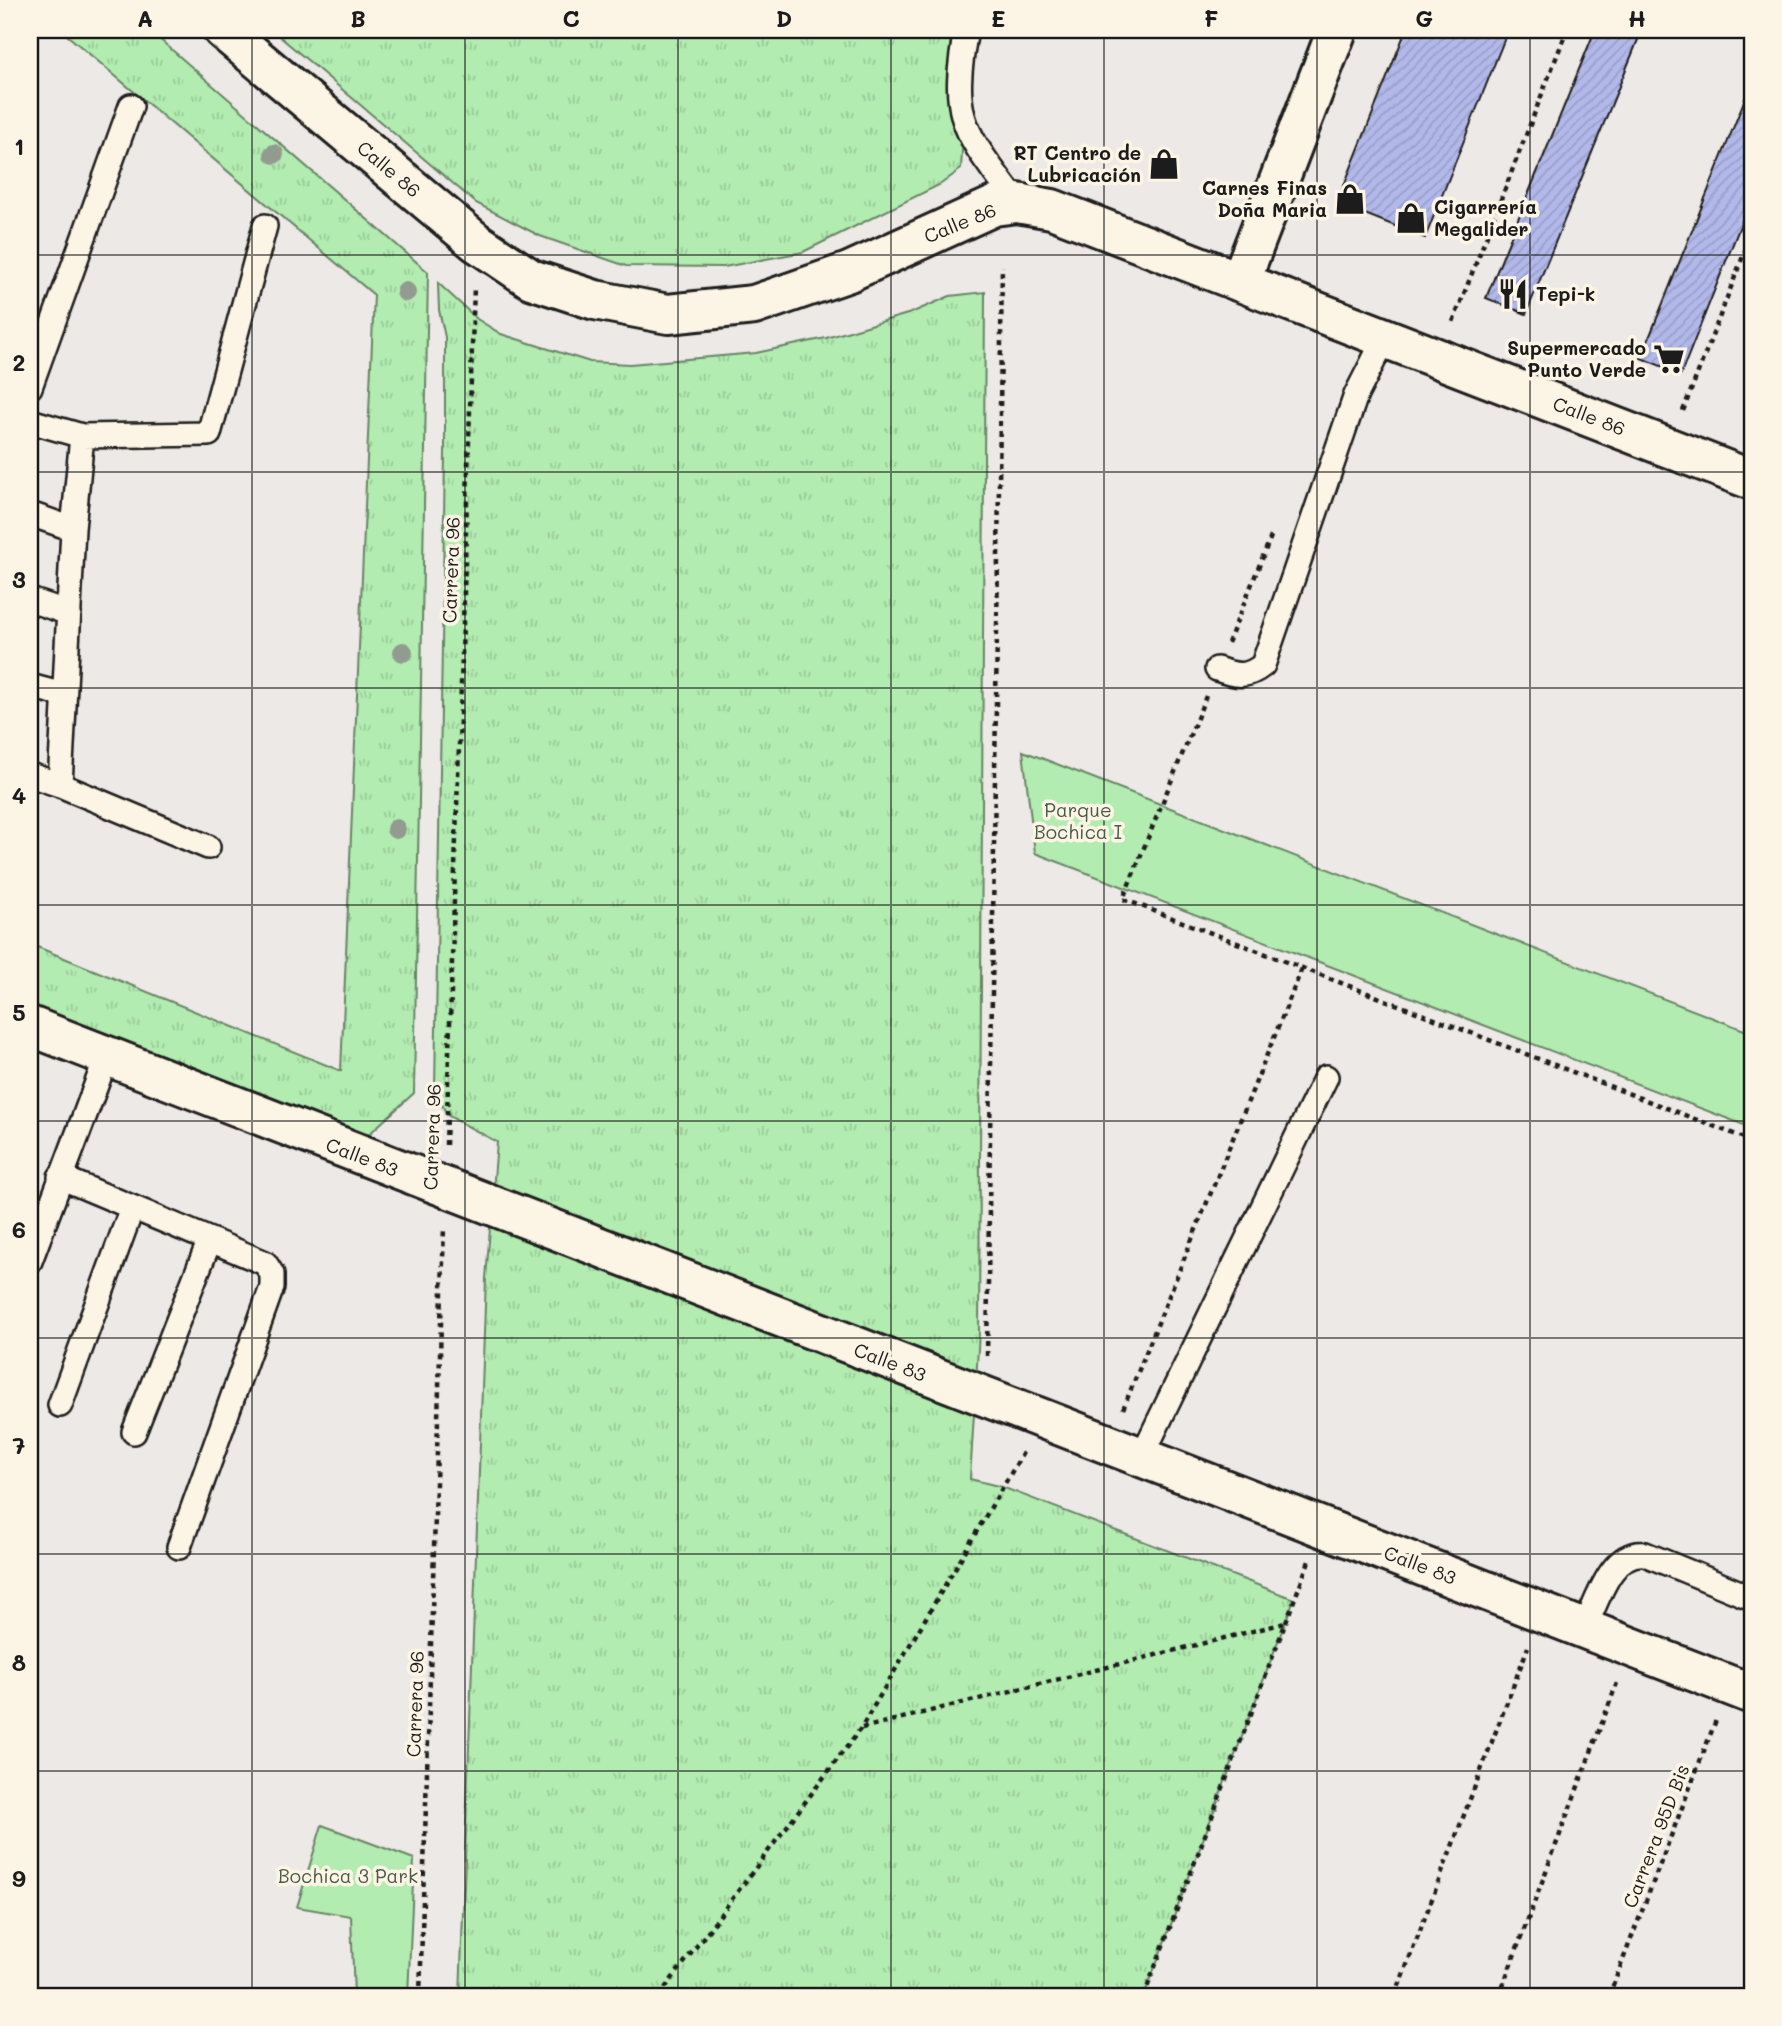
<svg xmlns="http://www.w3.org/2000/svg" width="1782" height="2026" font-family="Mali,sans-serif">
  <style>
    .grass { fill: url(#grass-tufts); stroke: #678466; stroke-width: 2 }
    .green { fill: #b2ecb0; stroke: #678466; stroke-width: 2 }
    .building { fill: url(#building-hatch); stroke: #1c1c1c; stroke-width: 2 }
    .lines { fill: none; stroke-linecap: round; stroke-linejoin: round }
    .service-casing { stroke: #1c1c1c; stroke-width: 28 }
    .tertiary-casing { stroke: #1c1c1c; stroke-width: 44 }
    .path { stroke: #1c1c1c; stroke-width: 4.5; stroke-dasharray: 5 5; stroke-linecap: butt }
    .service { stroke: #fcf5e5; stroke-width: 23 }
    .tertiary { stroke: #fcf5e5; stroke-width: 38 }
    .tree { fill: #939a8f }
    .grid { fill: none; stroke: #1c1c1c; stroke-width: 2; stroke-opacity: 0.55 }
    .labels { text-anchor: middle; stroke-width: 7; stroke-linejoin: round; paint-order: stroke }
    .poi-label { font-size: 19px; font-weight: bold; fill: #1c1c1c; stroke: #fcf5e5; text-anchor: end }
    .street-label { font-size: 19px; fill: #1c1c1c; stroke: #fcf5e5 }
    .park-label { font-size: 19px; fill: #495a48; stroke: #fcf5e5 }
    .neatline { fill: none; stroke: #1c1c1c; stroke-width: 2.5 }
    .grid-label { font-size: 23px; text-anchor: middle; font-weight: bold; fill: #1c1c1c }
  </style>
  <defs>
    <pattern id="grass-tufts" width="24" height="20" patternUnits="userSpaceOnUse" patternTransform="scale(1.75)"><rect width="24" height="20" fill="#b2ecb0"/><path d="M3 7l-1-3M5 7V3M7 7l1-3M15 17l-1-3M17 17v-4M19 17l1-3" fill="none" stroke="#98ca97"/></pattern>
    <pattern id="building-hatch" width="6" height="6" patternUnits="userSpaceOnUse" patternTransform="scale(1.75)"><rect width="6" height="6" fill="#b2b9ea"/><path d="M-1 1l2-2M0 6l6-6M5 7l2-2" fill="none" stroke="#989ec8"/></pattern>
  </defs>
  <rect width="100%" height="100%" fill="#ede9e6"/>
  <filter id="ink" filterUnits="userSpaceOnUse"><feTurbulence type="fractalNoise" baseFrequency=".0143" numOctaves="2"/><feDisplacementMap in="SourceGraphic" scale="14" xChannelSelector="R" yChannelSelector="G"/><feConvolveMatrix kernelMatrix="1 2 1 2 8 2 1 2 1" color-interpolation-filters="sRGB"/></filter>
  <g filter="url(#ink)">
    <path class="grass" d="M61,30H149L428,272L414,1093L368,1135L30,1005V944L341,1071L374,295Z
      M272,30H969L961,169L941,184L803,252L724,267L626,266L540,236L476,203Z
      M438,283L477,319L501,334L590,362L630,364L756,353L826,338L911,313L950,296L985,292L979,1332L970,1479L1002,1487L1294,1599L1144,1996H460L486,1278L497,1142L447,1115L435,1090L445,454V337L439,310Z"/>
    <path class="green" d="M1023,751L1752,1033V1128L1035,853Z
      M322,1825L414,1859L408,1996H354L351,1916L297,1907Z"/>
    <path class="building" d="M1406,30H1508L1425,238L1337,203Z
      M1595,30H1642L1526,314L1486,298Z
      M1752,81V196L1681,374L1641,358Z"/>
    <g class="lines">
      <defs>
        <path id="service" d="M966,30C949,122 965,131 1017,203
          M30,387L131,106
          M30,421L82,436L209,434L265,226
          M82,436L73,529L60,785L208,847
          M30,514L73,529
          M30,600L69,613
          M1217,669C1236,676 1247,678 1263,665L1356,395L1385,338
          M30,686L64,695
          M30,775L60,785
          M60,1177L265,1263L272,1274V1287L179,1547
          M30,1261L107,1056
          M60,1405L132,1208
          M134,1432L209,1242
          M1141,1458L1326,1077
          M1584,1629C1597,1603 1610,1550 1645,1554L1752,1598"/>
        <path id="tertiary" d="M223,30L476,242L531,279L595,300L668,314L754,305L849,272L994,206L1017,203L1052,209L1752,480
          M1240,282L1337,30
          M30,1026L1752,1694"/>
      </defs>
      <use href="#service" class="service-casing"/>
      <use href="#tertiary" class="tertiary-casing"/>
      <path class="path" d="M1453,322L1567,30
        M1683,411L1752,233
        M1228,643L1272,534
        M1206,696L1123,899L1752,1141
        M446,1145L474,286
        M987,1356L1002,266
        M1123,1409L1303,966
        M862,1728L1285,1623
        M420,1996L444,1227
        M659,1996L861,1728L1024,1451
        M1144,1996L1309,1561
        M1395,1996L1528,1647
        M1499,1996L1617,1683
        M1609,1996L1716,1720
        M1742,1996L1752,1970"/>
      <use href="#service" class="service"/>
      <use href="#tertiary" class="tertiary"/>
    </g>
    <g class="tree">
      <circle cx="274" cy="154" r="10"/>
      <circle cx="406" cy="292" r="10"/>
      <circle cx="403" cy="652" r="10"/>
      <circle cx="396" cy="829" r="10"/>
    </g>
  </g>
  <path class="grid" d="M252,30V1996M465,30V1996M678,30V1996M891,30V1996M1104,30V1996M1317,30V1996M1530,30V1996M30,255H1752M30,472H1752M30,688H1752M30,905H1752M30,1121H1752M30,1338H1752M30,1554H1752M30,1771H1752"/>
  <defs>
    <symbol id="shop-bare" viewBox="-9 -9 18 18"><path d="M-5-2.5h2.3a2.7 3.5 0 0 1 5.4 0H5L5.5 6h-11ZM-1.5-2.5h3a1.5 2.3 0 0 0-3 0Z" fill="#1c1c1c" stroke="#fcf5e5" stroke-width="2.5" paint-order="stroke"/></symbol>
    <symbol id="restaurant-bare" viewBox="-9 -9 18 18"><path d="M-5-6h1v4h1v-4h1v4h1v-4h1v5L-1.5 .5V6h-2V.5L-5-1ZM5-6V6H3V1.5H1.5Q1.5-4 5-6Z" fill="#1c1c1c" stroke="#fcf5e5" stroke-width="2.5" paint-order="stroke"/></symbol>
    <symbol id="supermarket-bare" viewBox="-9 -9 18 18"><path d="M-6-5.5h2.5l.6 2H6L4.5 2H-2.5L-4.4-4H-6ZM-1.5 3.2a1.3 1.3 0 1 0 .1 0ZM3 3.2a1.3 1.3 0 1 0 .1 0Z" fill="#1c1c1c" stroke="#fcf5e5" stroke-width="2.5" paint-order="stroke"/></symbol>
  </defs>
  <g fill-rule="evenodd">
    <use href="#shop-bare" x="1142" y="142" width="44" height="44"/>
    <use href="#shop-bare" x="1328" y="177" width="44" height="44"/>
    <use href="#shop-bare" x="1389" y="196" width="44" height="44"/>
    <use href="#restaurant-bare" x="1491" y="272" width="44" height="44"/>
    <use href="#supermarket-bare" x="1647" y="337" width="44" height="44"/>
  </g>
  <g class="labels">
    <g class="poi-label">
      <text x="1141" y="160">RT Centro de<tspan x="1141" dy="22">Lubricación</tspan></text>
      <text x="1327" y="195">Carnes Finas<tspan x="1327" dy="22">Doña Maria</tspan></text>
      <text x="1434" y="214" text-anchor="start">Cigarrería<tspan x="1434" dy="22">Megalider</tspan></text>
      <text x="1536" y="301" text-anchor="start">Tepi-k</text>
      <text x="1646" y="355">Supermercado<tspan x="1646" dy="22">Punto Verde</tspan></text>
    </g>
    <g class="street-label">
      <text transform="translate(389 169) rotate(40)" y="7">Calle 86</text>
      <text transform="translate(960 223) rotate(-22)" y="7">Calle 86</text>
      <text transform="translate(1589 416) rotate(21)" y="7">Calle 86</text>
      <text transform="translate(451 570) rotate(-88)" y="7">Carrera 96</text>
      <text transform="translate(432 1137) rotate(-88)" y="7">Carrera 96</text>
      <text transform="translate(362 1157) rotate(21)" y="7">Calle 83</text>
      <text transform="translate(890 1362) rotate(21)" y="7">Calle 83</text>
      <text transform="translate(1420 1565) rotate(21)" y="7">Calle 83</text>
      <text transform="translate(415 1704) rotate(-88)" y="7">Carrera 96</text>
      <text transform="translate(1656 1836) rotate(-69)" y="7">Carrera 95D Bis</text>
    </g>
    <g class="park-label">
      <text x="1078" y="817">Parque<tspan x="1078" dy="22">Bochica I</tspan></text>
      <text x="348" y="1883">Bochica 3 Park</text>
    </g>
  </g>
  <rect width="1782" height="2026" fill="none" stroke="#fcf5e5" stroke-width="77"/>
  <rect x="38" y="38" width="1706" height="1950" class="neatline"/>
  <g class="grid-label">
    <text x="145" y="27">A</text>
    <text x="358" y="27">B</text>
    <text x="571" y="27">C</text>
    <text x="784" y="27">D</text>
    <text x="998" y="27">E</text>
    <text x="1211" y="27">F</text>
    <text x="1424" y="27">G</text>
    <text x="1637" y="27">H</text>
    <text x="19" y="155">1</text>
    <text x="19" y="371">2</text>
    <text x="19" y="588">3</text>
    <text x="19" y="804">4</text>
    <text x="19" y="1021">5</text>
    <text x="19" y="1238">6</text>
    <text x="19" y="1454">7</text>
    <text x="19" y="1671">8</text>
    <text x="19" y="1887">9</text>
  </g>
</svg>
